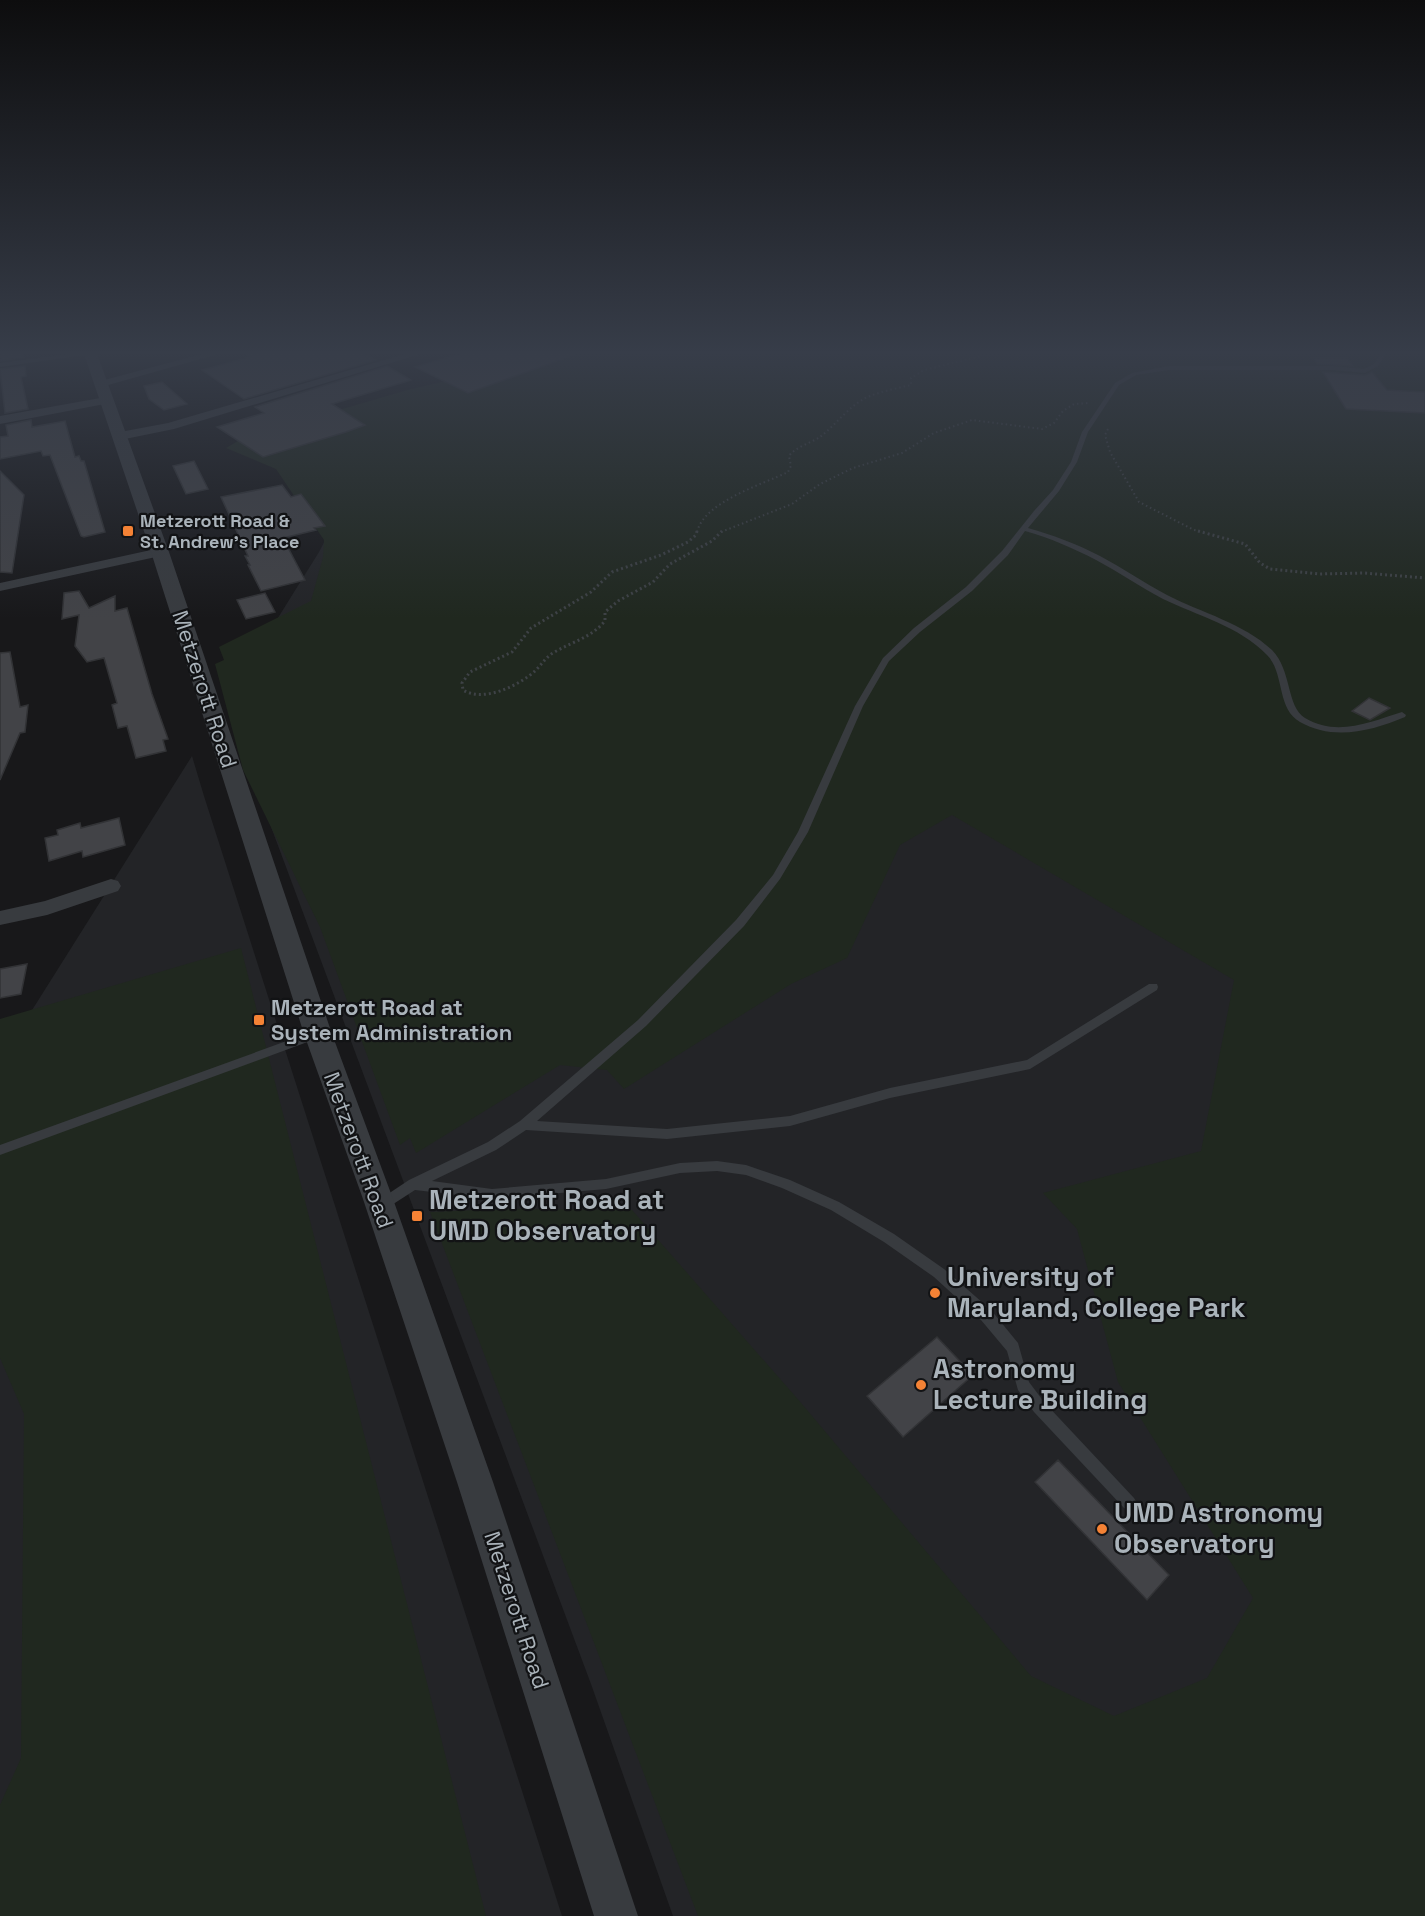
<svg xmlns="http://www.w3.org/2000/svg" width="1425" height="1916" font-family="'Space Grotesk',sans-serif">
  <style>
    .built { fill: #232427 }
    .green { fill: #20281f }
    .building { fill: #424347; stroke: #323336; stroke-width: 1.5 }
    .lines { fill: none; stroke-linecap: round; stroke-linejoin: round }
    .path-far1 { stroke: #3e4246; stroke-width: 2; stroke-dasharray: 1.5 3; stroke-linecap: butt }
    .path { stroke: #3e4246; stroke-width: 3; stroke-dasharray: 2 3; stroke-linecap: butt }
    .service { fill: #383b3f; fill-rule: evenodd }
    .minor { fill: #383b3f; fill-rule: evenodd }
    .tertiary { fill: #383b3f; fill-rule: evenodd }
    .poi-dot { fill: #f48235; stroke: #121315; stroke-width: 2 }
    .labels { text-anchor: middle; stroke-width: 4.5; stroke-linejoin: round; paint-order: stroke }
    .far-poi-label { font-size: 18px; font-weight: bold; fill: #aab3ba; stroke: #121315; text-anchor: start }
    .street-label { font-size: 22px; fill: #aab3ba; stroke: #121315 }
    .poi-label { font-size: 22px; font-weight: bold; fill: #aab3ba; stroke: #121315; text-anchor: start }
    .near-poi-label { font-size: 27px; font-weight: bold; fill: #aab3ba; stroke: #121315; text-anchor: start }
  </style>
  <rect width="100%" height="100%" fill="#18181a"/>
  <path class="built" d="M1425,351V1916H673L591,1684L261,800L276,621L319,552L348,497Z
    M192,756L204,796L562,1916H0V1061Z"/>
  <path class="green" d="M562,351H1425V1916H698L430,1212L500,1209L632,1210L802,1404L1031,1676L1114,1716L1207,1678L1253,1598L1118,1382L1077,1229L1043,1193L1201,1151L1234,980L952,815L900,845L847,958L791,984L624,1089L607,1070L560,1065L416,1153L410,1138L400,1145L320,927L243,770L215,664L224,660L219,647L311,601L323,557L324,540L276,469L226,448L243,438L411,389L508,367Z
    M241,948L486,1916H0V1805L21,1758L24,1414L0,1358V1019Z"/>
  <path class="building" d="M0,351H24V357L0,361Z
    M241,351H360L376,360L244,399L202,370L250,357Z
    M469,351H579V353L468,393L415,367Z
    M1314,358H1347L1353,366L1317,364Z
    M25,366L26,376L21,377L28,409L5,413L0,369Z
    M387,366L411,380L332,404L365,425L346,432L263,457L217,427L264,413L255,407Z
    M1323,372L1365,375L1372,372L1387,390L1425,392V413L1346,409Z
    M162,382L187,404L164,410L149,399L144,386Z
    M31,420L32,427L65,421L75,457L79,456L81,461H84L105,532L84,537L81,536L50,455L43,456L41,451L0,459V437L8,436L6,425Z
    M194,461L208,489L186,494L173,466Z
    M0,471L24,495L12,573L0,572Z
    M282,485L291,497L301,494L325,526L314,528L316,530L283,538L305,580L261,591L248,565H250L245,556H248L221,497Z
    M79,591L89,608L115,596V611L127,608L152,694L168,739L163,740L166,751L136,758L127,726L118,728L112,705L117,703L104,658L87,662L75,646L79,615L62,619L64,593Z
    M265,593L275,612L246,619L237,600Z
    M10,652L20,707L28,705L25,732L20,733L0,780V653Z
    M1369,698L1390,708L1370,720L1352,711Z
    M119,818L125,845L83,857L82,851L49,861L45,838L58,835L57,830L80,823L81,828Z
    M27,964L21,994L0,998V969Z
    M937,1337L973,1375L903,1437L867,1396Z
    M1058,1460L1169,1575L1147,1600L1035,1482Z"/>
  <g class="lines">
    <path class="path-far1" d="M1108,429L1105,435L1110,452L1139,502L1194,530L1204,532
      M697,532C704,502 761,485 788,472L791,466L789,456C795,447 811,443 820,437C837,424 851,403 870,396C883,391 898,388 911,385V378L924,370L1002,351
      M721,532L792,504L820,484L853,468L902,453L934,433L972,420L1042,429L1054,423L1063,411L1074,404L1089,403"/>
    <path class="path" d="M697,531L696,535L688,542L661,555L612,572L591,592L531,628L512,652L470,672L462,683L463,690C484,703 520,685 536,670C542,664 546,657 553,653C571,642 591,638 605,621V612L618,601L653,582L670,564L712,541L722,531
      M1198,531L1245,544L1260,563L1270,569L1319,574L1364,573L1425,578"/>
    <path class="service" d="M90,351L92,352V354L0,367V363Z
      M1383,351H1388L1378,366L1365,373L1333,370H1169L1136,375L1119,385L1088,432L1077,462L1059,491L1028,528C1053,535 1077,544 1100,556C1123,568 1144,583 1167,595C1202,613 1243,623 1272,650C1292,670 1286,706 1305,718C1337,737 1370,722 1402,712L1406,715L1405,717C1372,731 1333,741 1300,722C1276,708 1285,673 1267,655C1239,626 1198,616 1163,599C1140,587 1119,572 1096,560C1073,548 1050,538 1025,531L1008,555L972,591L920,632L889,661L863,706L808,832L780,879L744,926L646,1026L537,1121L667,1129L790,1116L890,1088L1027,1060L1149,984H1157L1158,987L1157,990L1030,1069L890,1098L790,1126L667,1139L526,1130L496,1150L432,1181L492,1189L606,1179L680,1163L717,1161L746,1165L790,1180L839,1202L894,1234L944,1269L991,1310L1018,1343L1029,1382L1044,1402L1134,1498L1137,1503L1134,1508L1129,1511L1124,1508L1034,1412L1018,1390L1007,1351L981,1320L934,1277L884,1242L831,1210L782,1188L746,1175L717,1171L680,1173L606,1189L492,1199L415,1190L384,1210L380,1212L376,1210L374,1206L376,1202L409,1180L488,1142L520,1121L638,1020L736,920L773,875L798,832L855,706L883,658L914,628L966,587L1002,551L1034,511L1053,490L1071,462L1082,432L1115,383L1132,373L1169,366H1333L1364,369L1374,364Z
      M317,1030L321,1031L323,1034L321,1037L0,1155V1145Z"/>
    <path class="minor" d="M213,351H229L101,387L95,384L97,382Z
      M415,351H430L174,429L120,440L114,436L120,432L168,423Z
      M106,397L110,399V403L0,424V416Z
      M160,548L165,549L167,552L165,555L0,591V583Z
      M111,879L118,881L121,886L118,891L47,915L0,925V911L45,901Z"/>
    <path class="tertiary" d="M83,351H96L169,552L332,1034L393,1199L493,1482L638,1916H594L457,1482L363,1199L304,1034L151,552Z"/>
  </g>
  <linearGradient id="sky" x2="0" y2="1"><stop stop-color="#0d0d0e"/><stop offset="0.57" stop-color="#373d49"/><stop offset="1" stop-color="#373d49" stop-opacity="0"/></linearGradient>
  <rect width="1425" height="619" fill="url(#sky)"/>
  <g class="poi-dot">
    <rect x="122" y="525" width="12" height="12" rx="3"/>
    <rect x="253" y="1014" width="12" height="12" rx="3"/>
    <rect x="411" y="1210" width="12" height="12" rx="3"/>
    <circle cx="935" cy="1293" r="6"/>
    <circle cx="921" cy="1385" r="6"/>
    <circle cx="1102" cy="1529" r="6"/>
  </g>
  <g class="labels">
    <g class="far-poi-label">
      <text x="140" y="527">Metzerott Road &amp;<tspan x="140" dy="21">St. Andrew's Place</tspan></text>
    </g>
    <g class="street-label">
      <text transform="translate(205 689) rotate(72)" y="8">Metzerott Road</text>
      <text transform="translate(359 1150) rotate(70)" y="8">Metzerott Road</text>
      <text transform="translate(517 1610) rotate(72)" y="8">Metzerott Road</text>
    </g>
    <g class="poi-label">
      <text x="271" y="1015">Metzerott Road at<tspan x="271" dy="25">System Administration</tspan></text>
    </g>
    <g class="near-poi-label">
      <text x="429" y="1209">Metzerott Road at<tspan x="429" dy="31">UMD Observatory</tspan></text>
      <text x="947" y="1286">University of<tspan x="947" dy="31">Maryland, College Park</tspan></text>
      <text x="933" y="1378">Astronomy<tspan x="933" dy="31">Lecture Building</tspan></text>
      <text x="1114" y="1522">UMD Astronomy<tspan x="1114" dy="31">Observatory</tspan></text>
    </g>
  </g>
</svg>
